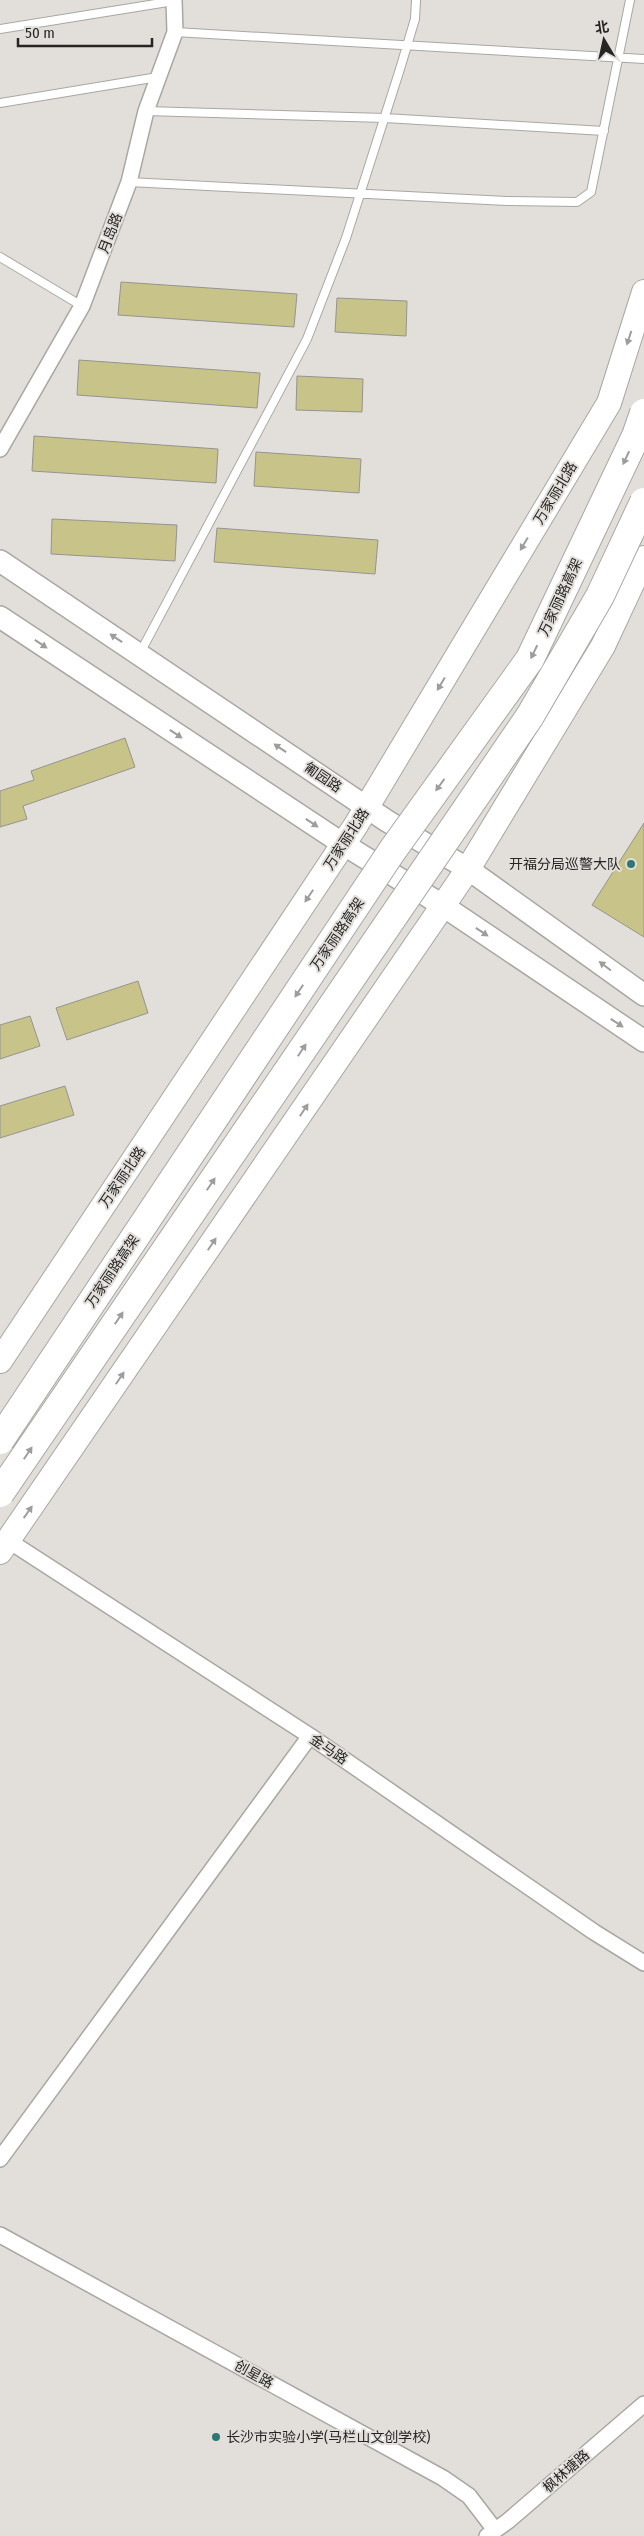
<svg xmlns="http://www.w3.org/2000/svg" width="644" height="2536" font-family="'Fira Sans Condensed','Noto Sans SC',sans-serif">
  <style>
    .building { fill: #c8c388; stroke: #949490 }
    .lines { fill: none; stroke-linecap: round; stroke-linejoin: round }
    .lane-casing { stroke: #a9a7a3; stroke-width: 10 }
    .street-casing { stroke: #a9a7a3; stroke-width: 18 }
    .secondary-casing { stroke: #a9a7a3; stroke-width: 24 }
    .primary-casing { stroke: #a9a7a3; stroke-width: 26 }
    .lane { stroke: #fff; stroke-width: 8 }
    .street { stroke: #fff; stroke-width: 15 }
    .secondary { stroke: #fff; stroke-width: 21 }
    .primary { stroke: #fff; stroke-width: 24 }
    .highway-bridge-casing { stroke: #a9a7a3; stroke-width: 30; stroke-linecap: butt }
    .highway-bridge { stroke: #fff; stroke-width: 28 }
    .oneway { fill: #9d9d9c }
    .poi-dot { fill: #2e7775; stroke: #e2dfdb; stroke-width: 2 }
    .labels { text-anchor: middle; stroke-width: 4; stroke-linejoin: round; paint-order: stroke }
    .street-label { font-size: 14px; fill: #262523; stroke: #e2dfdb }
    .poi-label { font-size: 14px; fill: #262523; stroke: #e2dfdb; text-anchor: end }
  </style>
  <rect width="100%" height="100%" fill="#e2dfdb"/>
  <path class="building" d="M121,282L297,294L294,327L118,315Z
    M337,298L407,301L406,336L335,332Z
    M79,360L260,373L257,408L77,395Z
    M297,376L363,379L362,412L296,410Z
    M34,436L218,449L216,483L32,471Z
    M256,452L361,459L359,493L254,486Z
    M52,519L177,525L175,561L51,554Z
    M217,528L378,540L375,574L214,562Z
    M125,738L135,767L23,806L27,819L0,827V791L34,780L31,771Z
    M644,823V937L592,905Z
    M138,981L148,1013L67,1040L56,1008Z
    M30,1016L40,1046L0,1059V1025Z
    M65,1086L74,1115L0,1138V1106Z"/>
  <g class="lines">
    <defs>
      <path id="lane" d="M0,29L174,1
        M175,32L644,59
        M0,103L158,77
        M146,111L385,118L604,131
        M129,182L507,201L577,202L591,192L630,0
        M0,257L82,306
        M140,653L307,339L346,238L400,69L415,19L416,0"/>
      <path id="street" d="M0,449L82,306L129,182L146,111L175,32L174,0
        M9,1541L310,1736L594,1932L644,1963
        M0,2159L310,1736
        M0,2235L443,2478L469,2496L495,2530
        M487,2536L508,2521L644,2404"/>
      <path id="secondary" d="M0,561L387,821L468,869L644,995
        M0,617L343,844L442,905L644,1041"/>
      <path id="primary" d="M0,1361L356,825L609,403L644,292
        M0,1552L468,869L603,646L644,558"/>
    </defs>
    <use href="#lane" class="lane-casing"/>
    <use href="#street" class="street-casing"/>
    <use href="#secondary" class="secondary-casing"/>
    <use href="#primary" class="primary-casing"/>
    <use href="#lane" class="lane"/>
    <use href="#street" class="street"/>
    <use href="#secondary" class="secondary"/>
    <use href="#primary" class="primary"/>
    <defs>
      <path id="highway-bridge" d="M0,1440L392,851L530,659L636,436L644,413
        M0,1493L530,716L600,596L644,502"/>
    </defs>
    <use href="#highway-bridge" class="highway-bridge-casing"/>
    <use href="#highway-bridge" class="highway-bridge"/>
  </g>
  <defs><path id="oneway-solid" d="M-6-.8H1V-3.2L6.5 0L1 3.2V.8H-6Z" transform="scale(1.25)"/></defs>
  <g class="oneway">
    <use href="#oneway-solid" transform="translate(629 338) rotate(108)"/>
    <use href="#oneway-solid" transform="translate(626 458) rotate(115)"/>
    <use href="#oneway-solid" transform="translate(524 544) rotate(121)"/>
    <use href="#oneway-solid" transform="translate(116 638) rotate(-146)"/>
    <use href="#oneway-solid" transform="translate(41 644) rotate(34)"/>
    <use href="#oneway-solid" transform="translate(534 652) rotate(116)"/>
    <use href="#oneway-solid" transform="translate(441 684) rotate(121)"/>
    <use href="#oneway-solid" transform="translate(176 734) rotate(34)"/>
    <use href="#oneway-solid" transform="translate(280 748) rotate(-146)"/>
    <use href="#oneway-solid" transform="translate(440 785) rotate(126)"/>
    <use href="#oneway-solid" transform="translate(312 823) rotate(34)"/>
    <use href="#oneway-solid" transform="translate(309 896) rotate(124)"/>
    <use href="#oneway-solid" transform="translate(482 932) rotate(34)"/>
    <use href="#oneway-solid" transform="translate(605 966) rotate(-143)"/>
    <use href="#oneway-solid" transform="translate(299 991) rotate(124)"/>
    <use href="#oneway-solid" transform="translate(617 1023) rotate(33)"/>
    <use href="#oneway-solid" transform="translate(302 1050) rotate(-56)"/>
    <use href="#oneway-solid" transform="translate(304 1110) rotate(-56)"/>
    <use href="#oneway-solid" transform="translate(211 1184) rotate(-56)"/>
    <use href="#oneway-solid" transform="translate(212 1244) rotate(-56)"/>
    <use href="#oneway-solid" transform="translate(119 1318) rotate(-56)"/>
    <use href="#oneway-solid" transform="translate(120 1378) rotate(-56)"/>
    <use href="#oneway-solid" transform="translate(28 1453) rotate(-56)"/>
    <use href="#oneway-solid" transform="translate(28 1512) rotate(-55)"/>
  </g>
  <g class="poi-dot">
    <circle cx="631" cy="864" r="5"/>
    <circle cx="216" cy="2437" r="5"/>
  </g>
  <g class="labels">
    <g class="street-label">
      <text transform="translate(110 233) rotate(-69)" y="5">月岛路</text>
      <text transform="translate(555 493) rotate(-59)" y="5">万家丽北路</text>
      <text transform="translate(560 597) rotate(-65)" y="5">万家丽路高架</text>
      <text transform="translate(323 777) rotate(34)" y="5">匍园路</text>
      <text transform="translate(346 839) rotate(-57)" y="5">万家丽北路</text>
      <text transform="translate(337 934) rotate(-56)" y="5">万家丽路高架</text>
      <text transform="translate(122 1177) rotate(-56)" y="5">万家丽北路</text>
      <text transform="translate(112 1271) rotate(-56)" y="5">万家丽路高架</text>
      <text transform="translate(329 1749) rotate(34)" y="5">金马路</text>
      <text transform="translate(254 2374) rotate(29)" y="5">创星路</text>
      <text transform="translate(566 2471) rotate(-41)" y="5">枫林塘路</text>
    </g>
    <g class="poi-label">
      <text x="621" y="869">开福分局巡警大队</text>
      <text x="226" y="2442" text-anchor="start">长沙市实验小学(马栏山文创学校)</text>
    </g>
  </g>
  <g transform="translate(604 40) rotate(351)" stroke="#e2dfdb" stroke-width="4" paint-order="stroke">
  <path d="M0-4L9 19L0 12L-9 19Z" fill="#262523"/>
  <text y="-8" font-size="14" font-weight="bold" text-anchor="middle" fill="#262523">北</text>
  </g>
  <path d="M18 38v8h134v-8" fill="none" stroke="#262523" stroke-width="2.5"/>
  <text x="25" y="38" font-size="15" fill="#262523" stroke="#e2dfdb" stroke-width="4" paint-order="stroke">50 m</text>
</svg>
